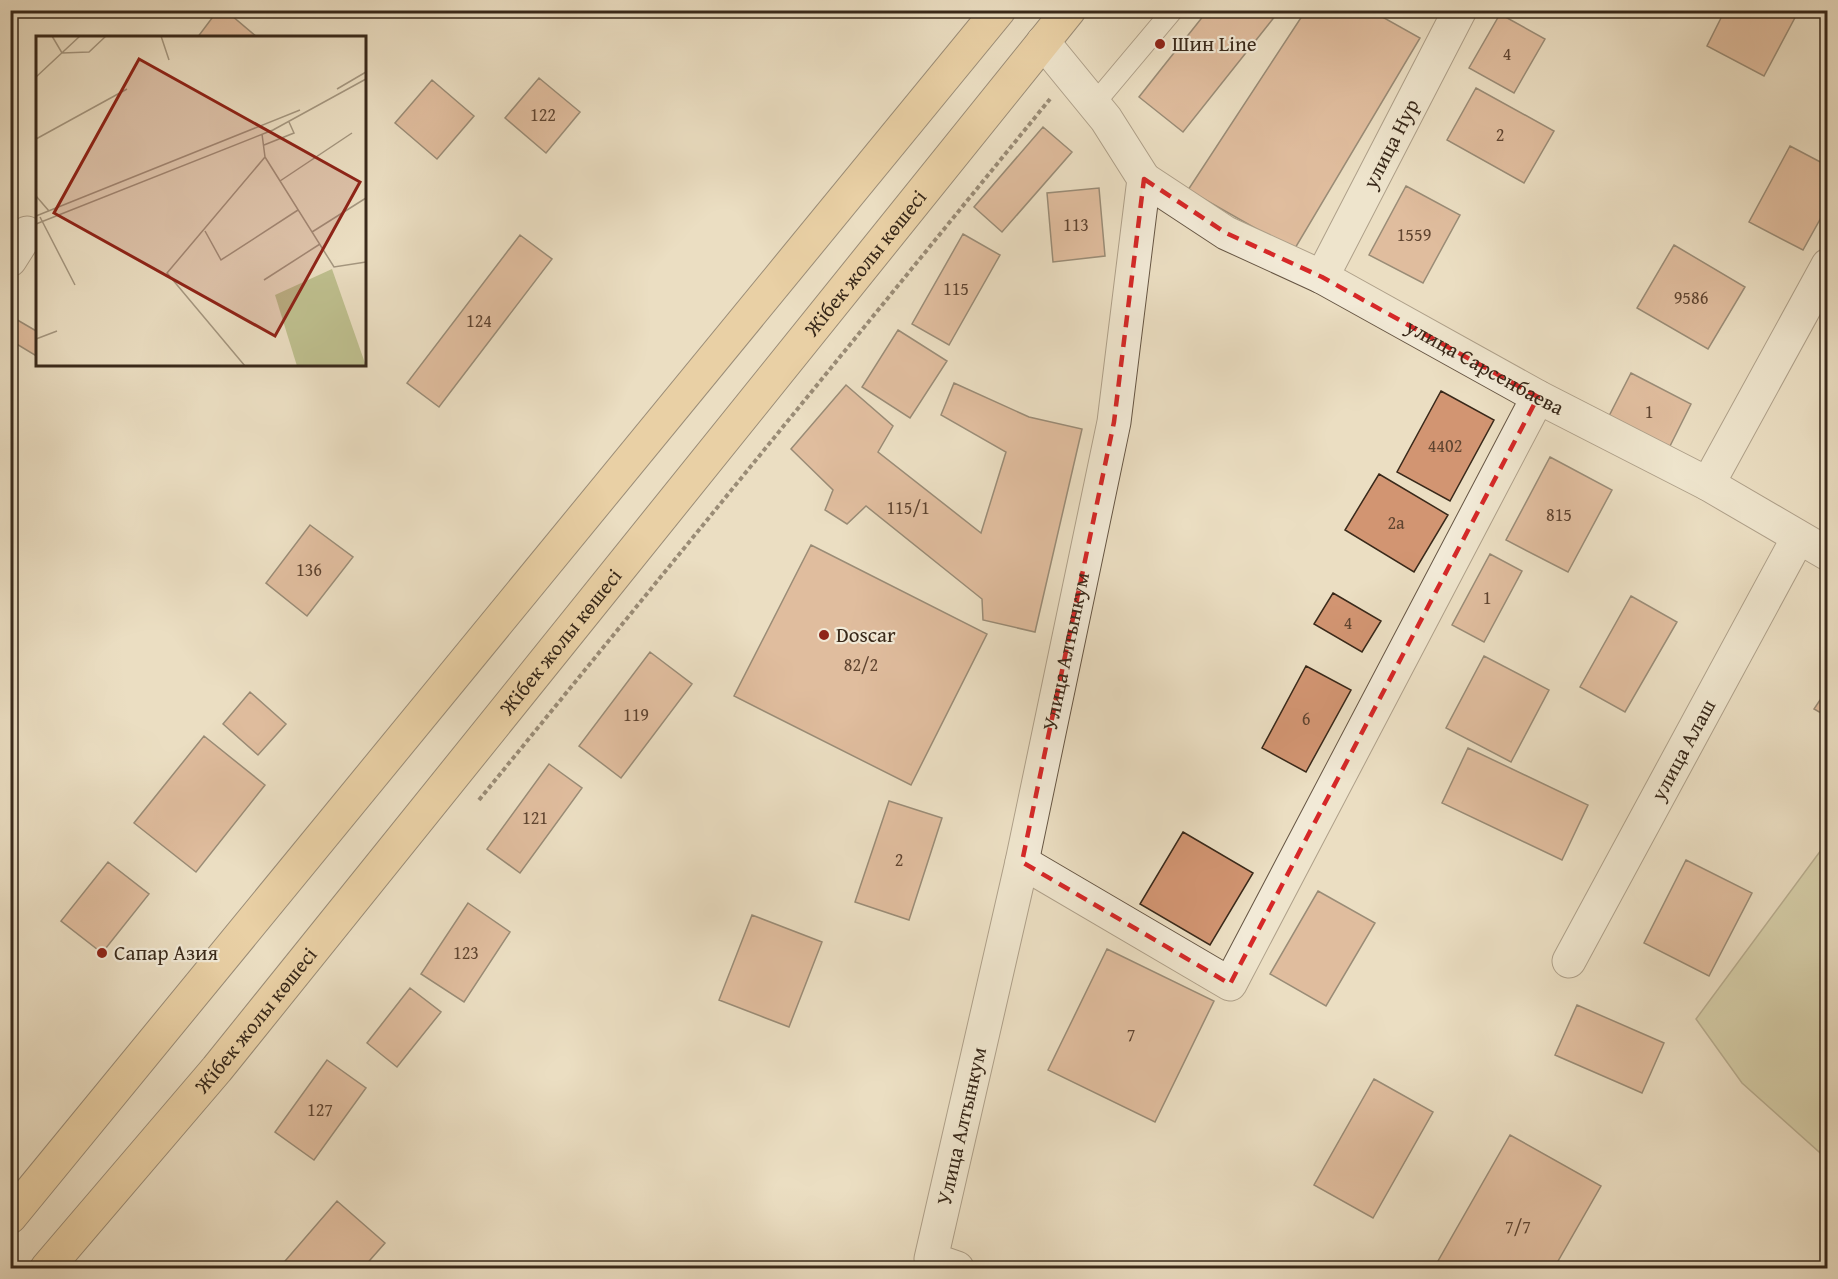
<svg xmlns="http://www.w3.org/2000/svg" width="1838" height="1279" font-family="'Gentium Book Plus',serif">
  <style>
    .green { fill: #bebf8e; stroke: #7c7454; stroke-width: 1.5 }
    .building { fill: #d29572; stroke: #39291a; stroke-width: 1.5 }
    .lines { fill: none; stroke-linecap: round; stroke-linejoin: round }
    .lane-casing { stroke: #665644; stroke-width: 22 }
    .street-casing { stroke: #665644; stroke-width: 35 }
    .primary-casing { stroke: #39291a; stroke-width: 35 }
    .path { stroke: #39291a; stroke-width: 4; stroke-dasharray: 4.5 3; stroke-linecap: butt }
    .lane { stroke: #f2ead7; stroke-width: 20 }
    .street { stroke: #f2ead7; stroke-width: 33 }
    .primary { stroke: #e6bf81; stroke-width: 33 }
    .marked { fill: none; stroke: #d62828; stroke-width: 4.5; stroke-dasharray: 12 8; stroke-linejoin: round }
    .poi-dot { fill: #8f2418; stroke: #f2ead7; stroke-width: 2 }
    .labels { text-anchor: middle; stroke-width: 4.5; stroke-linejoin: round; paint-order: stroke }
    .number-label { font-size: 18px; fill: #5f4430 }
    .poi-label { font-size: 21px; fill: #39291a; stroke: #f2ead7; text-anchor: start }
    .street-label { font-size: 21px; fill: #39291a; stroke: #f2ead7 }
    .inset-road { fill: none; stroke: #a4967f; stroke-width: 1.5 }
    .view { fill: #8f2418; fill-opacity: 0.15; stroke: #8f2418; stroke-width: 3 }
    .inset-edge { fill: none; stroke: #39291a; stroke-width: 3 }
  </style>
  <rect width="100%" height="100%" fill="#ebdec2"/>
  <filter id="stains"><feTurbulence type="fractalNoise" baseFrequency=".00333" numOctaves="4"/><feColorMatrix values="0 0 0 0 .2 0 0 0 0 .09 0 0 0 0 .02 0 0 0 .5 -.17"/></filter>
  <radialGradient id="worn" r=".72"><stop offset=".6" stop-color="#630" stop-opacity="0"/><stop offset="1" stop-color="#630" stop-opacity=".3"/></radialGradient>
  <path class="green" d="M1827,842V1159L1742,1083L1696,1019Z"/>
  <path class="building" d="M218,10H225L258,38H197Z
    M1208,10H1280L1183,132L1139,97Z
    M1306,10H1370L1420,38L1294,250L1188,190Z
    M1725,10L1798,12L1764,76L1707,46Z
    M1500,14L1545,39L1514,93L1469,68Z
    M539,78L580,112L546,153L505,118Z
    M432,80L474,116L437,159L395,123Z
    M1476,88L1554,131L1524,183L1447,140Z
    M1043,127L1072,152L1002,232L974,207Z
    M1790,146L1828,166V205L1803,250L1749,222Z
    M1406,186L1460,215L1423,283L1369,255Z
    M1099,188L1105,256L1053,262L1047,193Z
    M963,234L1000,255L949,345L912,324Z
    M520,235L552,259L439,407L407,383Z
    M1674,245L1745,287L1708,349L1637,308Z
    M14,318L38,332V357L10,340V324Z
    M898,330L947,361L910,418L862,387Z
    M1631,373L1691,404L1668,450L1607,420Z
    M954,383L1029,417L1082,429L1035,632L983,620L982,599L866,506L847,524L825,510L833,490L791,449L846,385L893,426L878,452L981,533L1006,452L941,415Z
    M1441,391L1494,420L1450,501L1397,472Z
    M1550,457L1612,490L1568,572L1506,540Z
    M1379,474L1448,515L1414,572L1345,530Z
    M1828,508V523L1821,520Z
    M310,525L353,557L307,616L266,583Z
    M811,545L987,634L911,785L734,696Z
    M1490,554L1522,571L1484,642L1452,625Z
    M1333,593L1381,621L1362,652L1314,624Z
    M1631,596L1677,622L1625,712L1580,687Z
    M650,652L692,684L621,778L579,746Z
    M1484,656L1549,690L1511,762L1446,728Z
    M1306,666L1351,690L1306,772L1262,748Z
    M1828,688V717L1814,709Z
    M250,692L286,724L258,755L223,724Z
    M204,736L265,785L196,872L134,823Z
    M1468,748L1588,805L1562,860L1442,803Z
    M549,764L582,788L520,873L487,849Z
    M889,801L942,818L909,920L855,902Z
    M1183,832L1253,873L1210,945L1140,904Z
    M1686,860L1752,893L1709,976L1644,943Z
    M108,862L149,894L102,953L61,921Z
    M1318,891L1375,923L1326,1006L1270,974Z
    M468,903L510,932L464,1002L421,974Z
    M752,915L822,942L789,1027L719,1000Z
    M1107,949L1214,1001L1155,1122L1048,1070Z
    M410,988L441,1012L397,1067L367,1043Z
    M1577,1005L1664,1043L1642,1093L1555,1055Z
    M327,1060L366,1088L314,1160L275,1132Z
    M1374,1079L1433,1112L1373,1218L1314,1185Z
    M1510,1135L1601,1186L1554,1268H1434Z
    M337,1201L385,1243L363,1268H279Z"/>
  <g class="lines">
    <defs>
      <path id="lane" d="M1094,104L1173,10"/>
      <g id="street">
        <path id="s1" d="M1144,179L1226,233L1322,277L1538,397L1708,484L1828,554"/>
        <path d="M10,260L27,233"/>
        <path id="s2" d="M1322,277L1460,10"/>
        <path d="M1708,484L1828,265"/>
        <path d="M1022,862L1230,984L1538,397"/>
        <path id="s3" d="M1569,961L1798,538"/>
        <path id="s4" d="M957,1268L931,1259L1022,862L1114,422L1144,179L1106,119L1043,42"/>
      </g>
      <g id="primary">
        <path d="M10,1217L999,10"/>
        <path id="s5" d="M47,1268L217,1069L1069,10"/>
      </g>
    </defs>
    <use href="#lane" class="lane-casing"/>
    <use href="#street" class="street-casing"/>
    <use href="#primary" class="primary-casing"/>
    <path class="path" d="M479,800L1050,99"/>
    <use href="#lane" class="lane"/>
    <use href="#street" class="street"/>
    <use href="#primary" class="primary"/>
  </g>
  <path d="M0 0H1838V1279H0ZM1144,179L1226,233L1322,277L1538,397L1230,984L1022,862L1114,422Z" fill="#ebdec2" fill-opacity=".55" fill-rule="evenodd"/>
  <path class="marked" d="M1144,179L1226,233L1322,277L1538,397L1230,984L1022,862L1114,422Z"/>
  <g class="poi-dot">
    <circle cx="1160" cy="44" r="6"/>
    <circle cx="824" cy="635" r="6"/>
    <circle cx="102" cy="953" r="6"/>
  </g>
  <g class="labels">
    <g class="number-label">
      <text x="1507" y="60">4</text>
      <text x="543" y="121">122</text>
      <text x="1500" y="141">2</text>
      <text x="1076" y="231">113</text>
      <text x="1414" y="241">1559</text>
      <text x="956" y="295">115</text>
      <text x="1691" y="304">9586</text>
      <text x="479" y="327">124</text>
      <text x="1649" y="418">1</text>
      <text x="1445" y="452">4402</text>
      <text x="908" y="514">115/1</text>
      <text x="1559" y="521">815</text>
      <text x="1396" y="529">2а</text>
      <text x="309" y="576">136</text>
      <text x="1487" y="604">1</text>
      <text x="1348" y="629">4</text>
      <text x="861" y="671">82/2</text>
      <text x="636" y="721">119</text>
      <text x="1306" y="725">6</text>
      <text x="535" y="824">121</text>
      <text x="899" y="866">2</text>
      <text x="466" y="959">123</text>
      <text x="1131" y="1041">7</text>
      <text x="320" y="1116">127</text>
      <text x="1518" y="1233">7/7</text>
    </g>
    <g class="poi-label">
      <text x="1172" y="51">Шин Line</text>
      <text x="836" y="642">Doscar</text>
      <text x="114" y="960">Сапар Азия</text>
    </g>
    <g class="street-label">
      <text dy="7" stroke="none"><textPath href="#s2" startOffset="150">улица Нур</textPath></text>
      <text dy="7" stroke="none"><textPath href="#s5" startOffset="1296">Жібек жолы көшесі</textPath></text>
      <text dy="7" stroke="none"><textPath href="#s1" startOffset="390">улица Сарсенбаева</textPath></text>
      <text dy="7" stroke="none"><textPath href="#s5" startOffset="810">Жібек жолы көшесі</textPath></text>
      <text dy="7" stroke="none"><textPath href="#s4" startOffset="650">Улица Алтынкум</textPath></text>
      <text dy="7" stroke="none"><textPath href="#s3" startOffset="240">улица Алаш</textPath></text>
      <text dy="7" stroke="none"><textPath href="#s5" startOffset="324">Жібек жолы көшесі</textPath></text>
      <text dy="7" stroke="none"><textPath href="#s4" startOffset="164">Улица Алтынкум</textPath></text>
    </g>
  </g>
  <g transform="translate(36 36)">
    <rect width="330" height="330" fill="#ebdec2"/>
    <path d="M296,233L330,330H261L239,259Z" fill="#bebf8e"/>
    <path class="inset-road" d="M16,0L26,17L53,16L70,0M125,0L133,24M0,41L44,0M301,53L330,36M0,103L91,53M228,109L258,97L253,86M229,121L298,231L330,226M244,145L316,97M0,160L13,175M0,180L264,74M4,181L39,249M0,188L237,94L330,43M169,195L185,224L262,174M276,196L330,162M228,244L284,208M0,303L21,295M209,330L131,237L229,121L226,98"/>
    <path class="view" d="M103,23L324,146L239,300L18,177Z"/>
    <rect width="330" height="330" class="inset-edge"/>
  </g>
  <rect width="1838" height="1279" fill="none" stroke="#ebdec2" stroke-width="36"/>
  <rect x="12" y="12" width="1814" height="1255" fill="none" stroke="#39291a" stroke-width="3"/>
  <rect x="18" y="18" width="1802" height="1243" fill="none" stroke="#39291a" stroke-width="1.5"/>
  <rect width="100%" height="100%" filter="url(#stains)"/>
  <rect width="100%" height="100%" fill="url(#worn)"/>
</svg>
